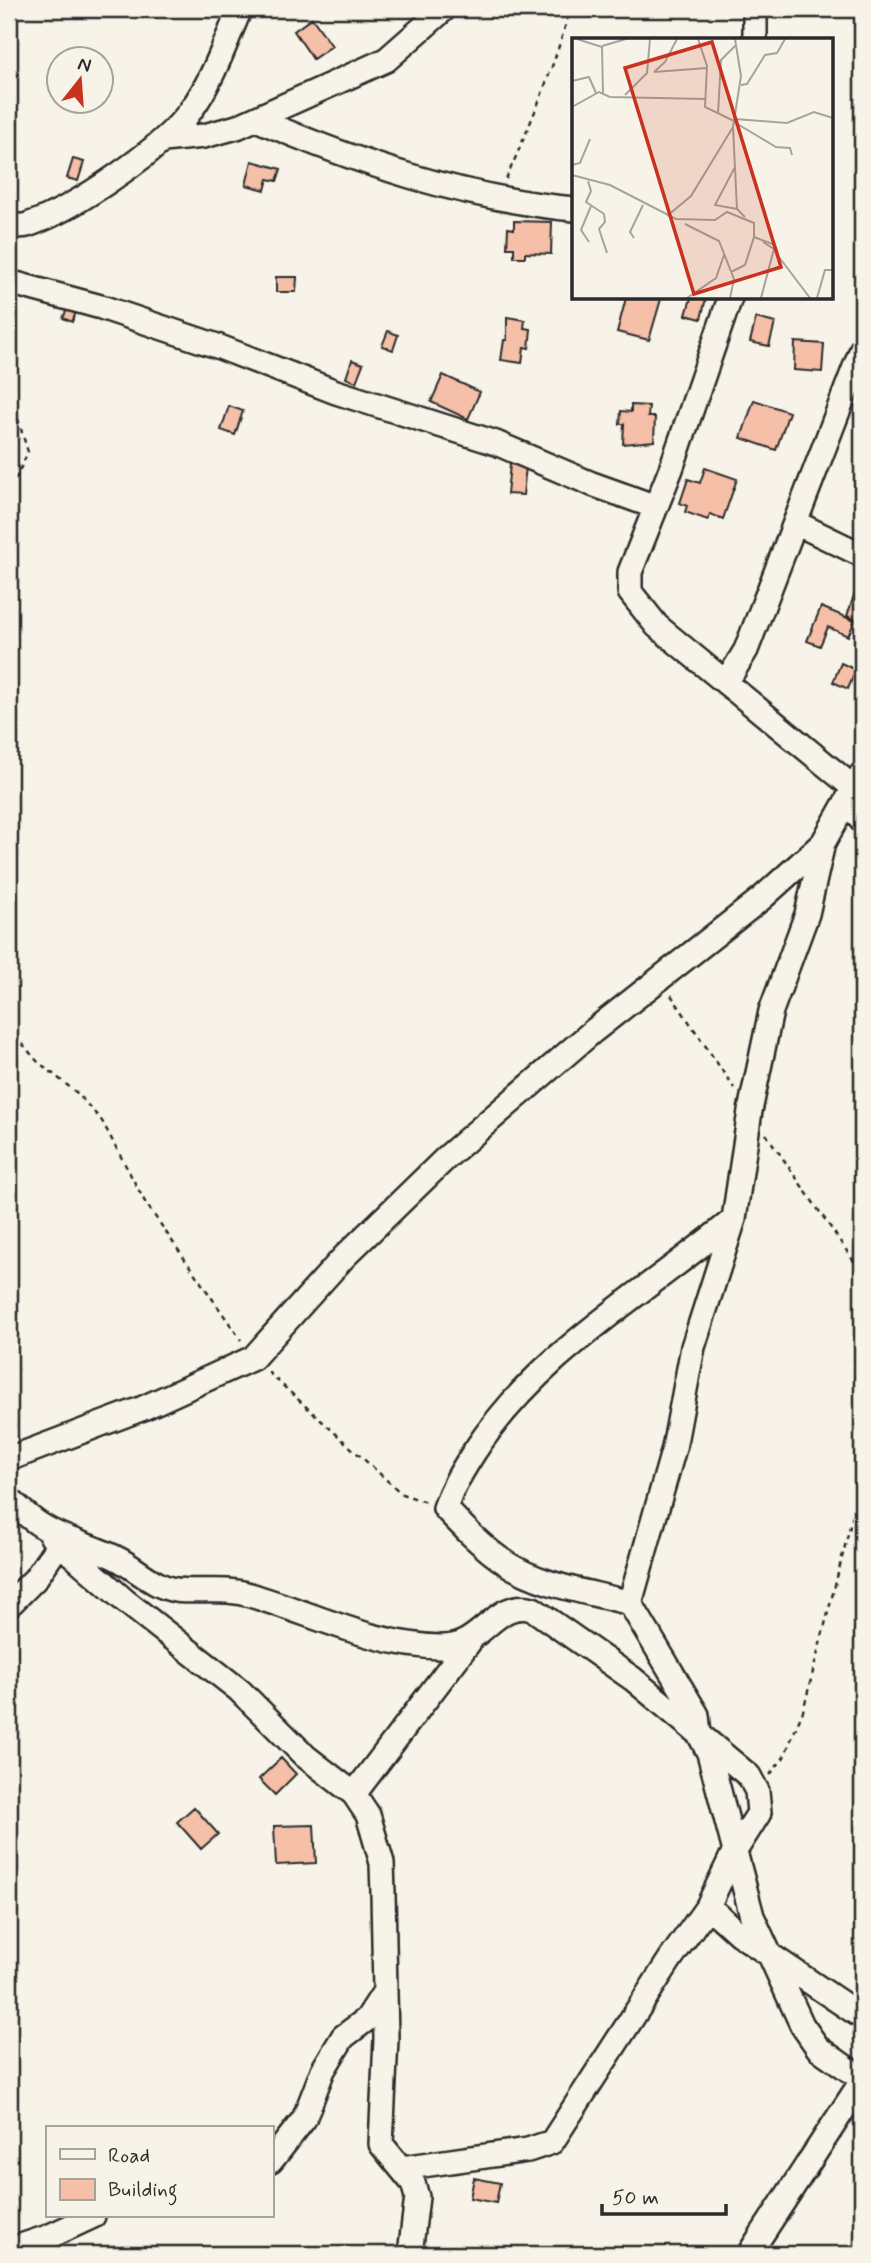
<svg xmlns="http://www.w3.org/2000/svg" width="871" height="2263" font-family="Mynerve,sans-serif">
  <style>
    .building { fill: #f5bfa8; stroke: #2b2b2b; stroke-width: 2 }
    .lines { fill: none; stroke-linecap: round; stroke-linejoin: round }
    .minor-casing { stroke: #2b2b2b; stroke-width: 28 }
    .path { stroke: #2b2b2b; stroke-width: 2.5; stroke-dasharray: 5 5; stroke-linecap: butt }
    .minor { stroke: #f7f3e8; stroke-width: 23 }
    .inset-road { fill: none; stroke: #a5a39c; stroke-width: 2 }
    .view { fill: #c8321e; fill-opacity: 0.15; stroke: #c8321e; stroke-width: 3.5 }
    .inset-edge { fill: none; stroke: #2b2b2b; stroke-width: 3.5 }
  </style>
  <rect width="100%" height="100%" fill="#f7f3e8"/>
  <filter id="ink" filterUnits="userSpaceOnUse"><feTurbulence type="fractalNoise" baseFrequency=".0143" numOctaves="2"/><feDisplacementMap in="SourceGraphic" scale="14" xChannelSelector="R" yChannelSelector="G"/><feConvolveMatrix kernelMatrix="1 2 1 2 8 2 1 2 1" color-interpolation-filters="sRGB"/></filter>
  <g filter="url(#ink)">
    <path class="building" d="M312,18L332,46L313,59L294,31Z
      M73,159L84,162L78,181L67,178Z
      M252,161L281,169L277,181L268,179L265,190L246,185Z
      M514,221L552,222L551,254L525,253V257H514V248H507L508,228L514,229Z
      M276,277H297L296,292H276Z
      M626,298L661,299L649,340L617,332Z
      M691,298H706L701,319L686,315Z
      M67,309L76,312L72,322L63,318Z
      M507,317L525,320L524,328L531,329L529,348L524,347L522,363L501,360L504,340H507Z
      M756,318L775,323L769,346L750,342Z
      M388,331L398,335L393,350L382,346Z
      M795,342L824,344L822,372L794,370Z
      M352,360L363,364L356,382L346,378Z
      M443,375L480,392L468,419L431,402Z
      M754,400L789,412L776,450L741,438Z
      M631,405L649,406L648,417H655L654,441L623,444L624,424H620L621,411L631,412Z
      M229,406L243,411L235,435L221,430Z
      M510,464L526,466L523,495L507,494Z
      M705,468L737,479L723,519L710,514L708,520L685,512L687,506L680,503L688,479L700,483Z
      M859,581L862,582V622L847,616Z
      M821,607L855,621L848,636L828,627L820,646L807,641Z
      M841,663L856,670L848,689L833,682Z
      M281,1758L296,1774L275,1795L259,1779Z
      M194,1807L218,1834L201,1849L177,1822Z
      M314,1825L316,1863L276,1865L274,1826Z
      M474,2178L500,2183L496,2203L470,2198Z"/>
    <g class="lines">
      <defs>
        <path id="minor" d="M755,9V40
          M256,119C358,163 462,198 574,209
          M163,140L204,136L237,127L386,60L444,9
          M9,226C16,226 24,227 30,224C74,209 164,148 191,110C213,80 225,43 240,9
          M9,282L101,307L217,346L336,392L496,443L592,484L656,507
          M730,298L671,469L630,572V592L657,626L855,789
          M796,523L862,555
          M726,683L746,650L862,349
          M848,802L862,821
          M734,1219C644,1294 539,1352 474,1452C462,1471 452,1487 445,1508C464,1528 483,1548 506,1563C541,1586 590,1592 630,1603L697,1715L699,1734L709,1753L752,1916L802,2025L818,2048L862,2079
          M9,1459L141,1409L253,1358L344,1257L447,1157L592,1032L762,898L823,843
          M9,1499C19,1508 30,1519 42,1526C65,1541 95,1546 120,1560C138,1570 155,1587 176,1590C201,1593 225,1587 250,1595C314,1614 372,1645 440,1647C483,1649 494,1598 533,1609L633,1679L749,1776L757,1791L759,1813L733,1854L708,1906L739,1934L862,2017
          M52,1537L124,1600L239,1690L305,1756L354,1794L368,1815L382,1863L383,1893L386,2039L381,2144L413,2183L417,2197L410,2254
          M630,1603L674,1448L693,1347L734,1219L750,1111L771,1011L807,914L823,843L862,774
          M9,1605L35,1579L59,1544
          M354,1794L470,1641
          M271,2161L304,2119L323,2070L343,2037L367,2019L385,1991
          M402,2168L528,2150L552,2142L671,1958L708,1906
          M9,2250L48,2237L93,2216
          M749,2254L862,2081"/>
      </defs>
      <use href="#minor" class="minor-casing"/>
      <path class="path" d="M506,179C531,123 554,68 570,9
        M9,373L11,338
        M9,390L28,452L9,493
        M671,995L734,1088
        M9,1028L37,1061L77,1093L102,1121L145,1202L241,1340
        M766,1134L862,1273
        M268,1372L402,1494L426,1502
        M770,1775L784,1757L803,1711L862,1479"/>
      <use href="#minor" class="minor"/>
    </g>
  </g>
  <g transform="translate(572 38)">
    <rect width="261" height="261" fill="#f7f3e8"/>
    <path class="inset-road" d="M5,1L30,9L31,56M126,1L135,28L133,69L162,83M163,1L169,38L161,89L165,171M30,8L54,1M82,34L135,30M82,34L93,24L105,1M0,43L17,39L24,55M169,47L175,46L193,17L205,15L213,1M53,57L75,35L78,1M0,69L27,54L38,59L134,61M146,76L149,22L164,7M163,81L215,85L242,74L261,80M162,84L204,109L218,110L220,117M0,127L8,125L18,101M163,129L143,167L165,171L173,179M0,137L38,147L104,181L143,182L155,174L182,185V199L203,207L207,219L238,260M16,143L19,153L14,164L32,176L33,184L27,191L35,215M95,178L119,158L161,89M113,186L147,203L162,241L158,260M62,200L58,194L71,167M17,204L9,192L19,168M159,234L173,227L182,199M115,260L144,240L152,217M189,260L202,211L191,204M245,260L253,232H261"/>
    <path class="view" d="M140,4L209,229L122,256L53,30Z"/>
    <rect width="261" height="261" class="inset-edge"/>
  </g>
  <rect width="871" height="2263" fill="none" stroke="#f7f3e8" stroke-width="35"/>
  <rect x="18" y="18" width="836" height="2228" fill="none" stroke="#2b2b2b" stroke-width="2.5" filter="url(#ink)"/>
  <rect x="46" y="2126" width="228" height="91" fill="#f7f3e8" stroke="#a5a39c" stroke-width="2"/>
  <rect x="60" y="2149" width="35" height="10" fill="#f7f3e8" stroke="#a5a39c" stroke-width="2"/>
  <text x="108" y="2162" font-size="21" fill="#2b2b2b">Road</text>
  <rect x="60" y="2179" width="35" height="21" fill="#f5bfa8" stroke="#a5a39c" stroke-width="2"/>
  <text x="108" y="2196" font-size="21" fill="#2b2b2b">Building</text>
  <g transform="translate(80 80) rotate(17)"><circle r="33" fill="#f7f3e8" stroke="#a5a39c" stroke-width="2"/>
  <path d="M0-5L12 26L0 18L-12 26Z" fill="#c8321e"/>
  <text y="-10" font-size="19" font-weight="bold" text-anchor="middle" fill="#2b2b2b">N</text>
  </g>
  <path d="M602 2204v10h124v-10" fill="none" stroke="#2b2b2b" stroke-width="3.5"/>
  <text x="612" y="2204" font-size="21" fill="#2b2b2b" stroke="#f7f3e8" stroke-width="5" paint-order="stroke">50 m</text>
</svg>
